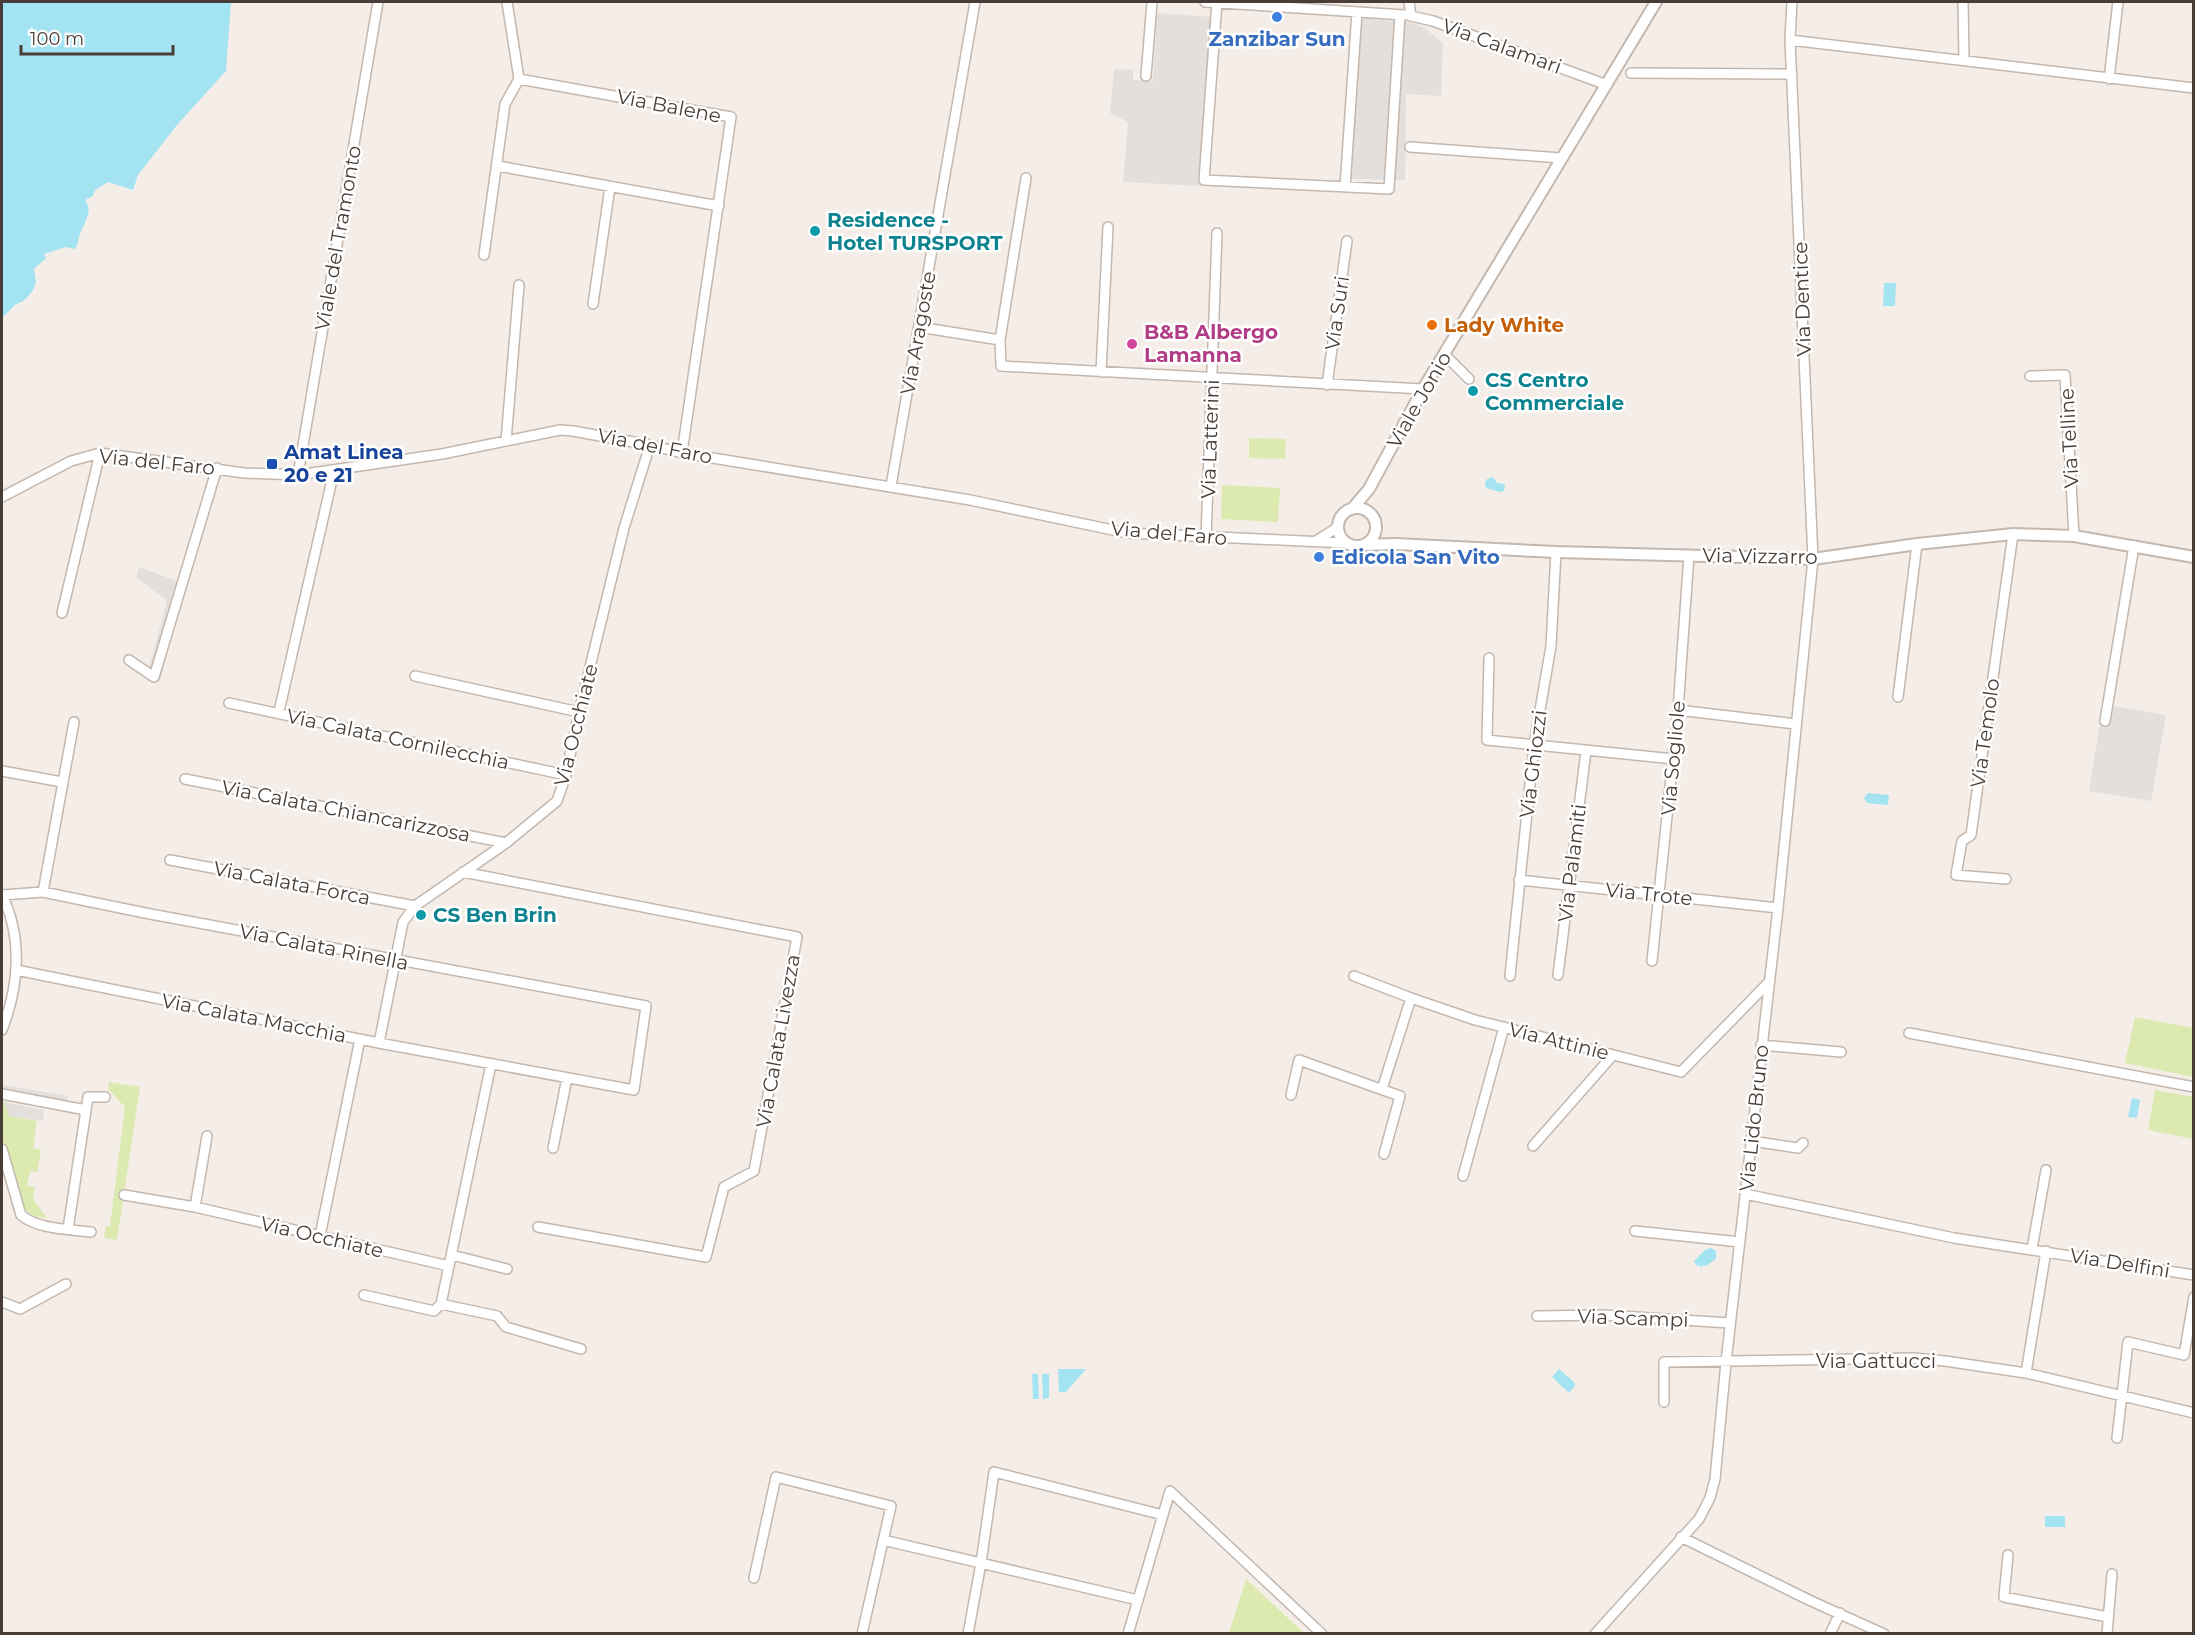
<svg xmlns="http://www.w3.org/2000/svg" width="2195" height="1635" font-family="Montserrat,sans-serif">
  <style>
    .green { fill: #dceab0 }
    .parking { fill: #e3dfdd }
    .water { fill: #a4e3f2 }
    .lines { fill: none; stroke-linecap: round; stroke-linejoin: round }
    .minor-casing { stroke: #c3b7ae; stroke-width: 12 }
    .tertiary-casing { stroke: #c3b7ae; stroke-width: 14 }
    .minor { stroke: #fff; stroke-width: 9 }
    .tertiary { stroke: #fff; stroke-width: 10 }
    .shop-dot { fill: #3f7fe0; stroke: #fff; stroke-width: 2 }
    .culture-dot { fill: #0f9aa8; stroke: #fff; stroke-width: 2 }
    .food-dot { fill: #e8710a; stroke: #fff; stroke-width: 2 }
    .hotel-dot { fill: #d1479c; stroke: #fff; stroke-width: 2 }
    .transit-dot { fill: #1a4fb4; stroke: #fff; stroke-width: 2 }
    .labels { text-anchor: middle; stroke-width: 5; stroke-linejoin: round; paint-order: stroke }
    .shop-label { font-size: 20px; font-weight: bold; fill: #366cbe; stroke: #fff }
    .street-label { font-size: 20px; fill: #483e37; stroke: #fff }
    .culture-label { font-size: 20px; font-weight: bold; fill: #0d838f; stroke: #fff; text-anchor: start }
    .food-label { font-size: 20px; font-weight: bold; fill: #c56008; stroke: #fff; text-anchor: start }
    .hotel-label { font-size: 20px; font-weight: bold; fill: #b23c85; stroke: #fff; text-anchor: start }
    .transit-label { font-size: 20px; font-weight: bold; fill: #164399; stroke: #fff; text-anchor: start }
  </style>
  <rect width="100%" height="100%" fill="#f5eee8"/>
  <path class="green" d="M1249,438L1286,439L1285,459L1249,458Z
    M1222,485L1280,488L1278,522L1221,519Z
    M2135,1017L2193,1028V1077L2125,1063Z
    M109,1082L140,1087L117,1240L104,1238L106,1226H110L125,1107L108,1089Z
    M2155,1090L2193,1097V1139L2148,1130Z
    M2,1102H4L9,1116L37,1121L33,1148L41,1150L37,1172L30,1171L27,1186L35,1187L33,1199L47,1218C34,1217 27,1215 22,1203L2,1136Z
    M1246,1579L1304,1633H1229Z"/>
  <path class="parking" d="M1157,13L1212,17L1202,186L1123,182L1128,122L1110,113L1114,69L1133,70V80L1153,81Z
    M1357,18L1408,22L1423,27L1443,43L1441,96L1406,94L1405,180L1347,179Z
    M139,567L185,584L160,682L125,662L127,653L149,668L167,601L136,577Z
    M2103,704L2166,715L2151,801L2089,791Z
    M4,1085L68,1096L67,1104L4,1091Z
    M4,1102L44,1110L43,1121L9,1116Z"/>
  <path class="water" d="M2,2H231L226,71L177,125L138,175L133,190L108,182L95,190L93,196L85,200C94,212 84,222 80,234C78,240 78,244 75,249L66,247L44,254L46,258L34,269L36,283L33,290L25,300L15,305L2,318Z
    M1884,283H1896L1895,306H1883Z
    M1493,477L1497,483L1505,484L1504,491L1500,492L1486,488L1485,483L1487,479Z
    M1868,793L1889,795L1888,805L1867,803L1864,798Z
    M2132,1098L2140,1100L2137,1118L2128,1117Z
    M1711,1248L1716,1251V1259L1706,1266L1703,1265L1701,1269L1700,1265L1697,1266L1694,1261L1705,1250Z
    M1058,1369H1086L1066,1392H1059Z
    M1559,1369L1574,1382L1575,1386L1569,1393L1552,1377Z
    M1032,1374H1038L1039,1399H1033Z
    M1042,1374H1049V1398L1043,1399Z
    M2045,1516H2065V1527H2045Z"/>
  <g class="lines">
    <defs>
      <path id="minor" d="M1205,2L1405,15
        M1217,2L1204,180L1389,189L1400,15
        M1409,2L1411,16L1433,21L1607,85
        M1963,2L1964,59
        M1790,40L2194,88
        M1631,73L1792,74
        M1146,76L1152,2
        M519,79L731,117L682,453
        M2109,79L2118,2
        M1410,147L1561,158
        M498,166L719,206
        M1026,178L1000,340L1001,366L1423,389
        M1345,187L1357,12
        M484,255L505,104L519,79L507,2
        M593,304L610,187
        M919,327L1000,340
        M1444,354L1469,379
        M1101,372L1108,227
        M2030,376L2065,375L2074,536
        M1327,385L1347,241
        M506,441L519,285
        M298,475L378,2
        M891,486L975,2
        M2,497L71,461L100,453L244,473L298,475L442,454L560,430L573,431L650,445L682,453L970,500L1127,533L1346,543
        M1206,538L1217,233
        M1316,541L1338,527
        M62,613L100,453
        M1489,658L1487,740L1674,759
        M129,660L154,677L217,468
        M415,676L579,712
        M1898,697L1917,544
        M229,703L566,775
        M280,707L334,471
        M1678,710L1796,724
        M2105,721L2134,546
        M2,771L62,782
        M185,779L506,843
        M170,860L415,906
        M463,872L797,937L754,1171L724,1187L706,1257L538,1227
        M2006,879L1956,875L1962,841L1971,835L2013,534
        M1519,880L1778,908
        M43,892L74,722
        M2,895L43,892L145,913L646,1006L634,1090L379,1043L16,970
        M2,895C23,938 19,986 2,1030
        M1652,961L1678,710L1689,555
        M1558,975L1586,751
        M1354,976L1411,998
        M1510,976L1534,745L1551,646L1556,552
        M1909,1033L2194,1087
        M379,1043L403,922L415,906L506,843L557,801L566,775L579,712L624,528L650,445
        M1761,1045L1841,1052
        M1382,1089L1411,998L1475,1020L1681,1072L1768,983
        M2,1094L86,1110
        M1291,1095L1299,1060L1400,1096L1384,1154
        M1751,1141L1798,1148L1803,1143
        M1533,1146L1613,1055
        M553,1148L567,1078
        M2,1149L21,1215C39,1230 69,1229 91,1232
        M1463,1176L1504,1027
        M1745,1194L1954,1238L2194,1275
        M124,1195L195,1207L449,1266
        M195,1207L207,1136
        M68,1229L88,1097H105
        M1635,1231L1740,1242
        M320,1236L360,1039
        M2032,1249L2046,1170
        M452,1255L507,1269
        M364,1295L434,1311L441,1304L491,1064
        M2,1302L20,1309L66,1284
        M441,1304L497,1316L506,1327L581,1349
        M1537,1316L1603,1315L1730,1323
        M2026,1373L2046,1251
        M1664,1402V1362L1914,1358L1945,1361L2026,1373L2194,1413
        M2117,1438L2128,1342L2184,1355L2194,1297
        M1681,1537L1809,1600L1884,1634
        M883,1540L1138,1600
        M2008,1555L2004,1597L2108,1617
        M754,1578L776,1477L891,1506L862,1634
        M968,1634L981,1563L994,1472L1163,1515
        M1128,1634L1170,1491L1322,1634
        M1595,1634L1699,1519L1710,1498L1715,1479L1726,1362L1778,908L1813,559L1790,40L1792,2
        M1830,1634L1840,1613
        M2107,1634L2112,1574"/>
      <path id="tertiary" d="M1338 527a19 19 0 1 1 38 0a19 19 0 1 1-38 0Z
        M1352,509L1369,489L1423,389L1656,2
        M1364,545L1396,544L1556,552L1813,559L1917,544L2013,534L2074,536L2194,557"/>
    </defs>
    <use href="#minor" class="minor-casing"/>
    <use href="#tertiary" class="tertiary-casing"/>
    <use href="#minor" class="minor"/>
    <use href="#tertiary" class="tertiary"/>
  </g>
  <g class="shop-dot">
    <circle cx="1277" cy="17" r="6"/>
    <circle cx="1319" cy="557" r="6"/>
  </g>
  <g class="culture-dot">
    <circle cx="815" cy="231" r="6"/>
    <circle cx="1473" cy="391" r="6"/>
    <circle cx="421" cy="915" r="6"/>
  </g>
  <circle class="food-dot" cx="1432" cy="325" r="6"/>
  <circle class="hotel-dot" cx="1132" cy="344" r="6"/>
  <rect class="transit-dot" x="266" y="458" width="12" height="12" rx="3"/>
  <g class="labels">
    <g class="shop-label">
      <text x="1277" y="46">Zanzibar Sun</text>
      <text x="1331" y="564" text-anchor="start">Edicola San Vito</text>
    </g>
    <g class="street-label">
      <text transform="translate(1502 46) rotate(20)" y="7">Via Calamari</text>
      <text transform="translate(669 106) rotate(11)" y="7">Via Balene</text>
      <text transform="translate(338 238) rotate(-80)" y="7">Viale del Tramonto</text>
      <text transform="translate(1802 299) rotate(-92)" y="7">Via Dentice</text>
      <text transform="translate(1337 313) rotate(-82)" y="7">Via Suri</text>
      <text transform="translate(918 333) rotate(-80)" y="7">Via Aragoste</text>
      <text transform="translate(1419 400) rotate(-60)" y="7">Viale Jonio</text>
      <text transform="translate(2069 438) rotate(-93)" y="7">Via Telline</text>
      <text transform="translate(1210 439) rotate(-88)" y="7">Via Latterini</text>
      <text transform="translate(655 446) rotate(11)" y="7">Via del Faro</text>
      <text transform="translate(157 462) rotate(6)" y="7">Via del Faro</text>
      <text transform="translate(1169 533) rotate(5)" y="7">Via del Faro</text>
      <text transform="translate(1760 556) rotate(1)" y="7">Via Vizzarro</text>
      <text transform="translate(576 725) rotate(-76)" y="7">Via Occhiate</text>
      <text transform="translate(1985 733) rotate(-82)" y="7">Via Temolo</text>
      <text transform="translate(398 739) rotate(12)" y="7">Via Calata Cornilecchia</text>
      <text transform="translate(1673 758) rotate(-85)" y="7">Via Sogliole</text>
      <text transform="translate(1533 764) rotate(-83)" y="7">Via Ghiozzi</text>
      <text transform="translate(346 811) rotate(11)" y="7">Via Calata Chiancarizzosa</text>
      <text transform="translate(1572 863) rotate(-83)" y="7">Via Palamiti</text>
      <text transform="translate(292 883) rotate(11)" y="7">Via Calata Forca</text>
      <text transform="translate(1649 894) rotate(6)" y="7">Via Trote</text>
      <text transform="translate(324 947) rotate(11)" y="7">Via Calata Rinella</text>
      <text transform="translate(254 1018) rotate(11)" y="7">Via Calata Macchia</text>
      <text transform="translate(778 1041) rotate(-80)" y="7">Via Calata Livezza</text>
      <text transform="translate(1559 1041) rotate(14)" y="7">Via Attinie</text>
      <text transform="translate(1754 1118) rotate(-84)" y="7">Via Lido Bruno</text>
      <text transform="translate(322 1237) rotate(13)" y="7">Via Occhiate</text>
      <text transform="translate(2120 1263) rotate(9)" y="7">Via Delfini</text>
      <text transform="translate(1633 1318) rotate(2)" y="7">Via Scampi</text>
      <text x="1876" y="1368">Via Gattucci</text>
    </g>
    <g class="culture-label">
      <text x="827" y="227">Residence -<tspan x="827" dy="23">Hotel TURSPORT</tspan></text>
      <text x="1485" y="387">CS Centro<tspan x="1485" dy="23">Commerciale</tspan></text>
      <text x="433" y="922">CS Ben Brin</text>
    </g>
    <g class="food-label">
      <text x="1444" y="332">Lady White</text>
    </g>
    <g class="hotel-label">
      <text x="1144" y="339">B&amp;B Albergo<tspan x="1144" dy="23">Lamanna</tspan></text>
    </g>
    <g class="transit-label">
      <text x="284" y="459">Amat Linea<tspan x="284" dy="23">20 e 21</tspan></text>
    </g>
  </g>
  <rect width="2195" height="1635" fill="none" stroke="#483e37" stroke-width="6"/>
  <path d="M21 45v9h152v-9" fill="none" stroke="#483e37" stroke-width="3"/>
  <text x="30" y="45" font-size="18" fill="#483e37" stroke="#ffffff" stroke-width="4.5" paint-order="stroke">100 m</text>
</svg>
